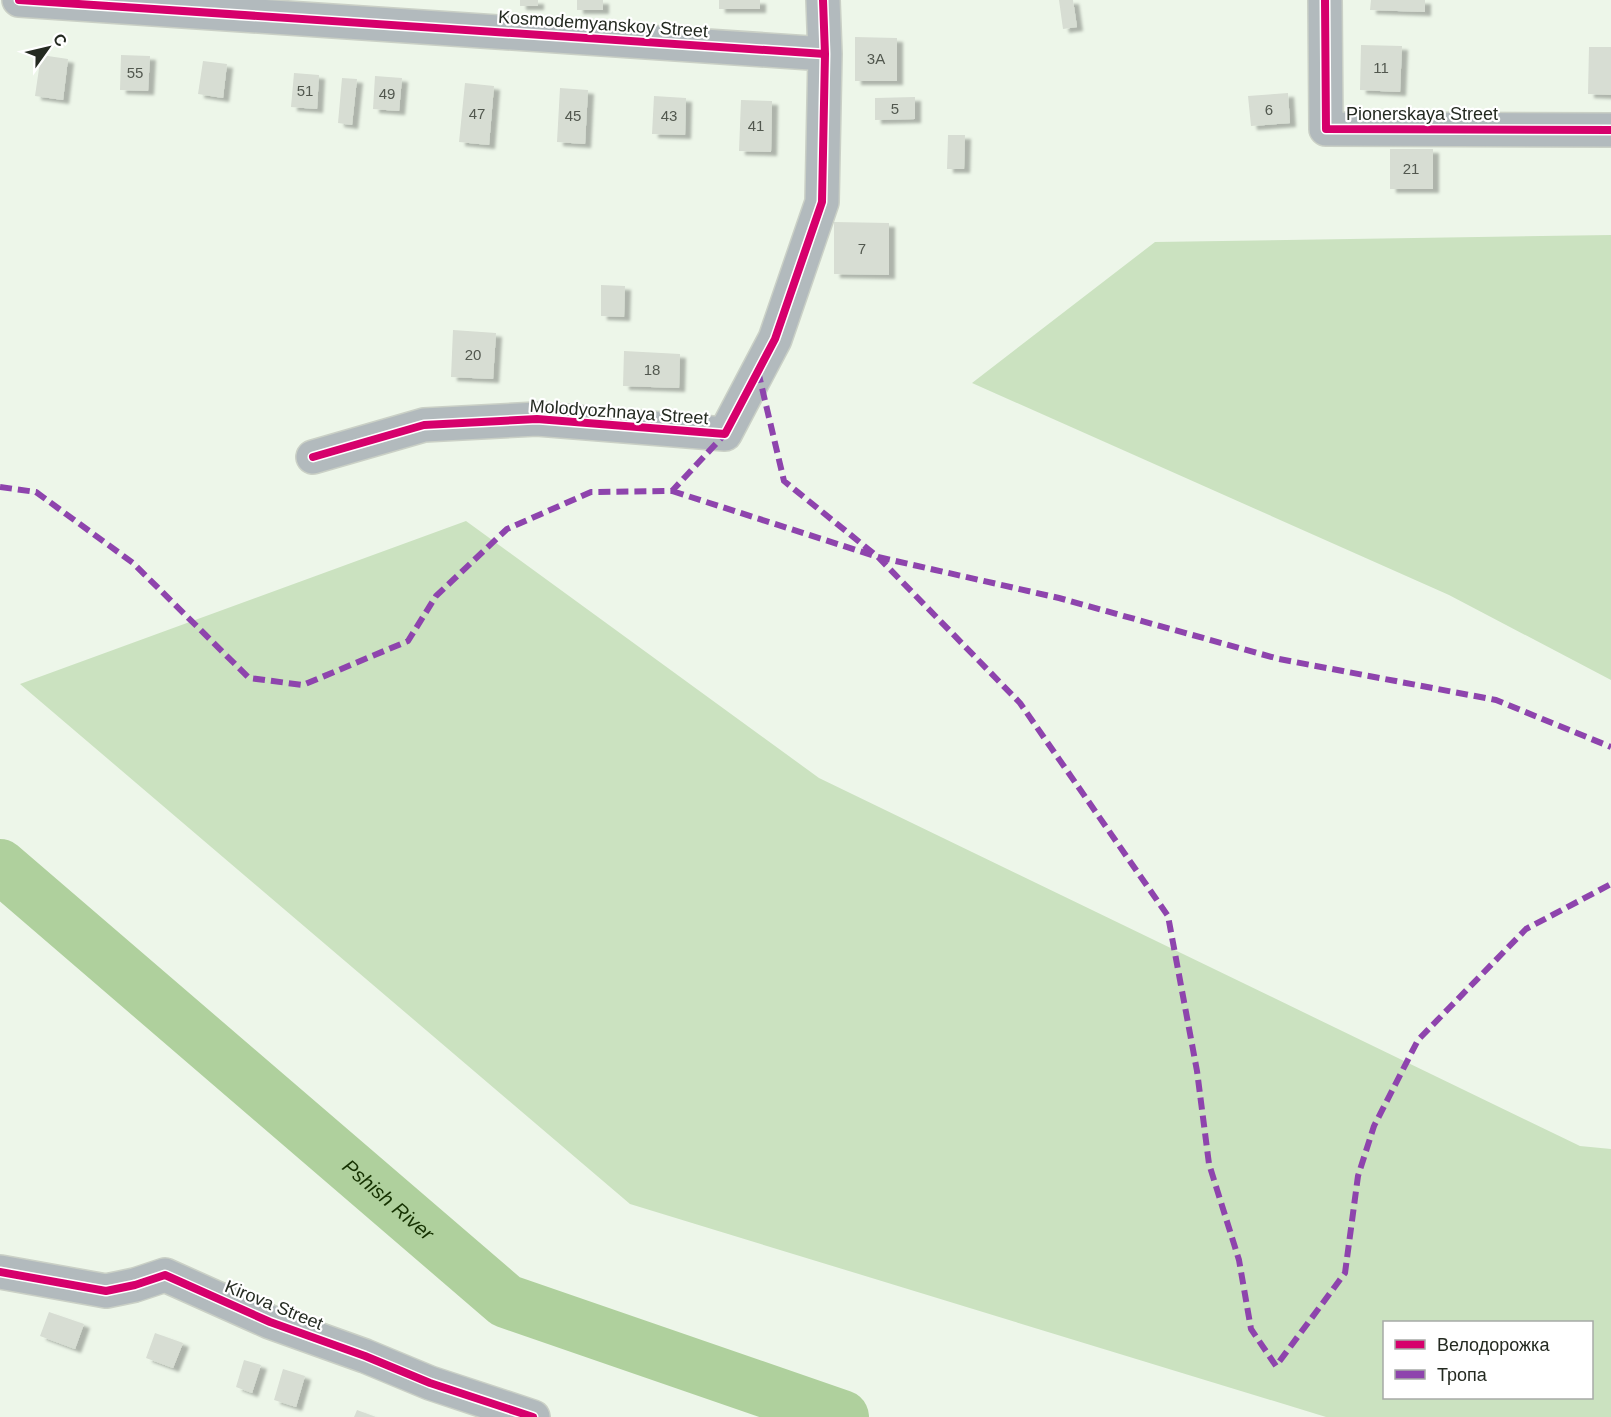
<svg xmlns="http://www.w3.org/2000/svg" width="1611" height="1417" font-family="Arial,sans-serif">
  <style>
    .green { fill: #cbe2c0; fill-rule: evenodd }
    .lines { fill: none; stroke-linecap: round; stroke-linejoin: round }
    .river { stroke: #afd09d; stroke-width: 54 }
    .building { fill: #d7ddd3; filter: url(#shadow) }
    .street-casing { stroke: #cad0c6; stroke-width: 36 }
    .street { stroke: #b2babd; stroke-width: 33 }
    .quiet { stroke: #8e44ad; stroke-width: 6; stroke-dasharray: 12 6; stroke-linecap: butt }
    .cycleway-casing { stroke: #fff; stroke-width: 11 }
    .cycleway { stroke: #d6006c; stroke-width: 8 }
    .labels { text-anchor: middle; stroke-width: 4.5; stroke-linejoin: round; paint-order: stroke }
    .number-label { font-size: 15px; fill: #52584f }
    .street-label { font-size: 18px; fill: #242a21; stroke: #fff }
    .water-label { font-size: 20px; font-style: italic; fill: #153101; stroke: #fff }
  </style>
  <defs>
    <filter id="shadow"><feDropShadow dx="6" dy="4" stdDeviation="1.5" flood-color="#0004"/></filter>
  </defs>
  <rect width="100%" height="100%" fill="#edf6e9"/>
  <path class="green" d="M1611,235V680L1449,595L972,383L1155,242Z
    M466,521L819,778L1580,1146L1611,1149V1417H1326L630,1204L20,684ZM1592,1322V1398H1384V1322Z"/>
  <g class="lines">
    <path class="river" id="s1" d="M0,866L506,1301L842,1417"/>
  </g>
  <path class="building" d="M520,0H538V6H520Z
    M577,0H603V10H577Z
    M719,0H760V9H719Z
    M1059,0H1073L1077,27L1063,29Z
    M1371,0H1425V12L1370,10Z
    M855,37L897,38V81H855Z
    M1361,45L1402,46L1400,92L1360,90Z
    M1589,47H1611V95L1588,94Z
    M41,55L68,59L63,100L35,96Z
    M121,55L150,56L148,91L120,90Z
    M203,61L227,64L223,98L198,94Z
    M294,73L319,75L317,109L291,107Z
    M375,76L402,78L399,111L373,109Z
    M342,78L357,79L352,125L338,123Z
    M465,83L494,86L489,145L459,142Z
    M560,88L588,90L585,144L557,142Z
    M1288,93L1290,123L1251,126L1248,96Z
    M654,96L686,98L685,135L652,134Z
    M915,97V119L875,120V98Z
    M741,100L772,101L771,152L739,151Z
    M948,135H965L964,169H947Z
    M1390,149H1433V189H1390Z
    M834,222L889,223V275L834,274Z
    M601,285L625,286L624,317L601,316Z
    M453,330L496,333L493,379L451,377Z
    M624,351L680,354L679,388L623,386Z
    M49,1312L84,1324L75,1349L40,1336Z
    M155,1333L183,1343L173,1368L146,1358Z
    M244,1360L261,1365L252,1393L236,1387Z
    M283,1369L305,1376L296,1407L274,1400Z
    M357,1410L376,1417H354Z"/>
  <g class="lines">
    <defs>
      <path id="street" d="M19,0L825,54
        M1325,0L1326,129L1611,130
        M313,457L424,425L537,419L725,434L775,339L822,202L825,54L823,0
        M0,1272L106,1291L135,1285L165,1275L270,1322L365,1356L430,1383L533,1417"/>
    </defs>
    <use href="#street" class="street-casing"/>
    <use href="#street" class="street"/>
    <path class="quiet" d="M758,371L784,481L878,557L1059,598L1279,659L1496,700L1611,747
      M0,487L36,492L133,563L249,678L303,685L408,641L436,596L507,529L591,492L672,491L725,434
      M672,491L878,557L1020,703L1168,916L1197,1071L1209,1164L1239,1260L1251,1329L1276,1366L1345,1273L1358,1176L1374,1126L1418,1040L1526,929L1611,884"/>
    <defs>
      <path id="cycleway" d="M19,0L825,54
        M1325,0L1326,129L1611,130
        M313,457L424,425L537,419L725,434L775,339L822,202L825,54L823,0
        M0,1272L106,1291L135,1285L165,1275L270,1322L365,1356L430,1383L533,1417"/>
    </defs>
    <use href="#cycleway" class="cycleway-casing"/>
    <use href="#cycleway" class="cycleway"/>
  </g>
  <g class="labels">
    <g class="number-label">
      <text x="876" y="64">3А</text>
      <text x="1381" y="73">11</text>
      <text x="135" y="78">55</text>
      <text x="305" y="96">51</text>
      <text x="387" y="99">49</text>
      <text x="895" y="114">5</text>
      <text x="1269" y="115">6</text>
      <text x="477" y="119">47</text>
      <text x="573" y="121">45</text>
      <text x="669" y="121">43</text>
      <text x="756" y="131">41</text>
      <text x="1411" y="174">21</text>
      <text x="862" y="254">7</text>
      <text x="473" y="360">20</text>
      <text x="652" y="375">18</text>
    </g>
    <g class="street-label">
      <text transform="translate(603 24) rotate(4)" y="6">Kosmodemyanskoy Street</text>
      <text x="1422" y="120">Pionerskaya Street</text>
      <text transform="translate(619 412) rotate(4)" y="6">Molodyozhnaya Street</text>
      <text transform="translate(274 1305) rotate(22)" y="6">Kirova Street</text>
    </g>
    <g class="water-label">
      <text dy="7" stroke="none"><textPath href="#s1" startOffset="512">Pshish River</textPath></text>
    </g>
  </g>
  <rect x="1383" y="1321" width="210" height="78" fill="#ffffff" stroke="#a7aaa6" stroke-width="1.5"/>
  <rect x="1395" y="1340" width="30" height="9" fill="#d6006c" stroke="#a7aaa6" stroke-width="1.5"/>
  <text x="1437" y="1351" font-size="18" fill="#242a21">Велодорожка</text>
  <rect x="1395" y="1370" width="30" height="9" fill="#8e44ad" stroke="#a7aaa6" stroke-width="1.5"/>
  <text x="1437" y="1381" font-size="18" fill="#242a21">Тропа</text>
  <g transform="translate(48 48) rotate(56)" stroke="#ffffff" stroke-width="4.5" paint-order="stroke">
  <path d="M0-4.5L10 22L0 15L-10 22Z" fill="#242a21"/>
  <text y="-9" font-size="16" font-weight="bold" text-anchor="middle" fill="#242a21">С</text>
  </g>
</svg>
